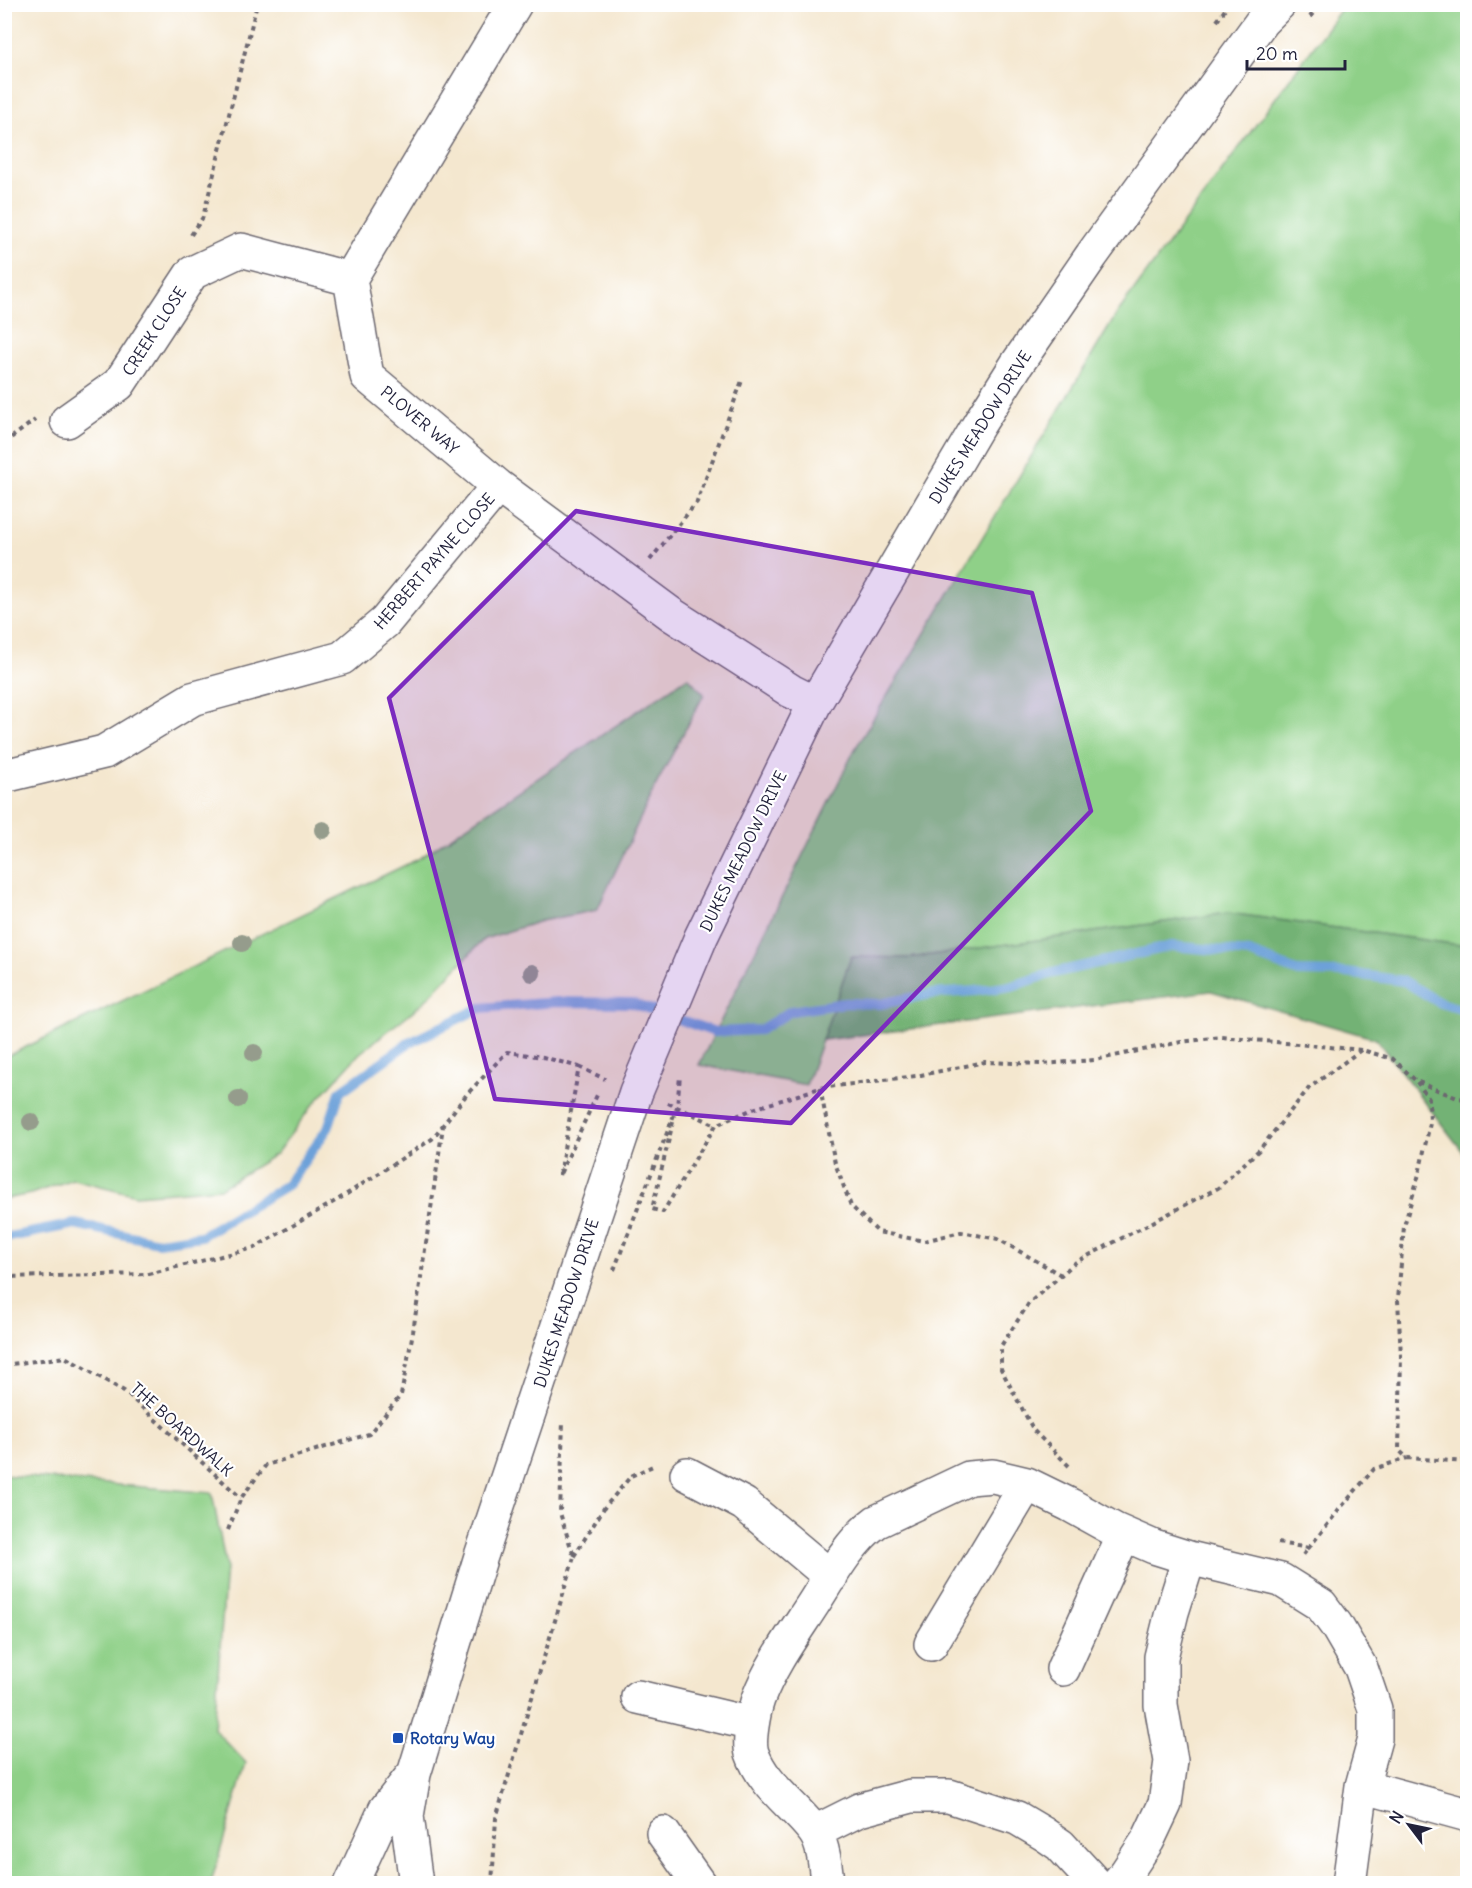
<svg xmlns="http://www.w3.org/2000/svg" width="1472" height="1888" font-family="Delius,sans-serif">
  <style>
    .green { fill: #8fd088; stroke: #587962; stroke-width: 1.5 }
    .forest { fill: #73b274; stroke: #4a6a58; stroke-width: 1.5 }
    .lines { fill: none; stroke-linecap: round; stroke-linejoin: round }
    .stream { stroke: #6da1d9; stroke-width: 10 }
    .minor-casing { stroke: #6c676f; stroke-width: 36 }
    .path { stroke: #6c676f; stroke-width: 4; stroke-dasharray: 4.5 4.5; stroke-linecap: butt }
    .minor { stroke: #fff; stroke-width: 33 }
    .tree { fill: #959c8c }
    .marked { fill: #7b2cbf; fill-opacity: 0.2; stroke: #7b2cbf; stroke-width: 4.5; stroke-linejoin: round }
    .transit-dot { fill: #1a4fb4; stroke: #fff; stroke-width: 2 }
    .labels { text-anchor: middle; stroke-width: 4.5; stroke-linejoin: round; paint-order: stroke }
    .street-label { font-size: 16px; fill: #22223b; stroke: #fff }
    .transit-label { font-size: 16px; font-weight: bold; fill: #164399; stroke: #fff; text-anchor: start }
  </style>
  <rect width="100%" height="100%" fill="#fff"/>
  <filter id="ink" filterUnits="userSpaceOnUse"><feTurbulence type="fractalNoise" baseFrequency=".0167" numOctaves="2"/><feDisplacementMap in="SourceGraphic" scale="12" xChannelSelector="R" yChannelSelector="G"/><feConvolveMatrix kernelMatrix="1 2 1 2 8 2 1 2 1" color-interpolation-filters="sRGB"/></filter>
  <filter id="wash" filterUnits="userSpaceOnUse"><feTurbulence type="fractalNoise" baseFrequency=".008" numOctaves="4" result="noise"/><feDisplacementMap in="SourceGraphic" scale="24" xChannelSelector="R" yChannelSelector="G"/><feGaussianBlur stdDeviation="1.35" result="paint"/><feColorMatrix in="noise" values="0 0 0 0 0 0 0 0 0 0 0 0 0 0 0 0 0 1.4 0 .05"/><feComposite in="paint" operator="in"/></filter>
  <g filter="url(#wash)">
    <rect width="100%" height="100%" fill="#f4e7cf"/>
    <path class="green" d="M1344,5H1467V946L1228,913L910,958L852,957L806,1085L699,1065L855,749L1118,312Z
      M688,677L704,694L655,787L597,910L541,921L484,939L423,1003L359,1054L311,1107L276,1154L221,1188L136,1195L73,1179L31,1194L5,1199V1057L418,859Z
      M4,1475L212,1493L226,1567L214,1729L246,1763L211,1883H5Z"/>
    <path class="forest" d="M1228,913L1467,946V1157L1376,1039L1211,991L822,1040L851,957L910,958Z"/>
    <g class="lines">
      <path class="stream" d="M4,1238L75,1224L158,1242L201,1236L287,1185L328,1128L340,1092L407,1044L480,1008L557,1002L632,1003L715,1032L760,1030L791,1011L845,1003L880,1004L931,994L975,991L1012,986L1053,973L1172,946L1249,953L1299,972L1347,973L1404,981L1440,1003L1468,1011"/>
    </g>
  </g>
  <g filter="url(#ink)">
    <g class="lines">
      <defs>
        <path id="minor" d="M515,4L350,279L367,376L498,486L671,614L791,691L815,703
          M67,421L119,384L192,273L241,250L350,279
          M4,776L104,752L192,699L342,658L385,622L498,486
          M687,1474L744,1504L831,1577
          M931,1644L1027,1484
          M1063,1669L1124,1534
          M638,1697L752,1724
          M1362,1786L1468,1815
          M815,1832L859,1810L911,1796H949L1017,1818L1044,1834L1060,1845L1096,1884
          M663,1833L699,1884
          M351,1884L385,1810L411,1777
          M416,1884L407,1816L414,1774L481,1556L636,1092L701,937L815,703L979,424L1017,364L1092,255L1262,21L1279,4
          M827,1884C826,1869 823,1843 814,1831C794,1805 763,1785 752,1753C748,1741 754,1711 758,1699C771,1665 793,1635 813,1604C831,1576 849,1542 876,1522L969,1478L993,1476L1027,1484L1070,1505L1115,1530L1154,1547L1189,1558L1281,1580L1321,1605L1336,1625L1361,1668L1375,1709V1739L1362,1786L1349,1884
          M1117,1884L1126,1873L1148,1840L1165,1804L1171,1761L1161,1705V1657L1172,1612L1189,1558"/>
      </defs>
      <use href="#minor" class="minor-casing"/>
      <path class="path" d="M1310,17L1320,4
        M1217,21L1229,4
        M191,235L203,217L257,4
        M4,443L35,420
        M650,560L697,502L743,378
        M579,1067L605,1079
        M1417,1082L1429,1099L1430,1123L1419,1174L1404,1226L1398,1300L1401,1356L1399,1450L1407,1458L1468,1462
        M820,1088L835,1163L851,1206L878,1232L924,1241L961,1232L998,1239L1061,1275
        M668,1103L716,1125
        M673,1122L652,1209L663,1212L716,1125L753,1109L820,1088L916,1076L985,1062L1042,1064L1095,1060L1181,1042L1221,1037L1362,1050L1393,1059L1416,1081L1457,1098L1468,1099
        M614,1270L677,1107L680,1076
        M4,1277L148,1274L254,1248L339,1199L432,1139L467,1094L507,1052L543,1057L579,1067L559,1176L598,1093
        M4,1365L65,1357L124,1391L241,1498
        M1069,1466L1034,1431L1001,1369V1346L1029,1303L1076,1262L1218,1188L1259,1150L1309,1088L1361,1050
        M228,1530L241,1498L266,1465L369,1434L401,1395L413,1332L443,1126
        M1278,1543L1309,1548
        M1303,1555L1343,1505L1374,1469L1407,1458
        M574,1556L604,1508L631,1476L655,1465
        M492,1884L496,1818L574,1557L560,1513L563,1421"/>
      <use href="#minor" class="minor"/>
    </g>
    <g class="tree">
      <circle cx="323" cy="830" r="9"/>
      <circle cx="242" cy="943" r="9"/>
      <circle cx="532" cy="973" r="9"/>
      <circle cx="254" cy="1053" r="9"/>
      <circle cx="238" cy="1099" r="9"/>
      <circle cx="31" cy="1122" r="9"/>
    </g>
  </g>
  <path class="marked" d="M576,511L1032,593L1091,811L791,1123L495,1099L389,698Z"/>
  <rect class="transit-dot" x="392" y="1732" width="12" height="12" rx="3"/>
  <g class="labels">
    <g class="street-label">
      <text transform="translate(154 331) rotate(-57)" y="6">CREEK CLOSE</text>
      <text transform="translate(420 420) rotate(40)" y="6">PLOVER WAY</text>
      <text transform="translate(980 427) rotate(-58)" y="6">DUKES MEADOW DRIVE</text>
      <text transform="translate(434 561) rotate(-49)" y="6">HERBERT PAYNE CLOSE</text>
      <text transform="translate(743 851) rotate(-64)" y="6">DUKES MEADOW DRIVE</text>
      <text transform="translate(566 1303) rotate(-72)" y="6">DUKES MEADOW DRIVE</text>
      <text transform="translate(182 1429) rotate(42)" y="6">THE BOARDWALK</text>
    </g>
    <g class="transit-label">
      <text x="410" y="1744">Rotary Way</text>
    </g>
  </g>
  <rect width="1472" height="1888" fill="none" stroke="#fff" stroke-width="24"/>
  <g transform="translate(1409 1825) rotate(302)" stroke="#ffffff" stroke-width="4.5" paint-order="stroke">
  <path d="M0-4.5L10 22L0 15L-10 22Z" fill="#22223b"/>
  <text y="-9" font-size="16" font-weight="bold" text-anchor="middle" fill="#22223b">N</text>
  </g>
  <path d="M1247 60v9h98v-9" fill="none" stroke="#22223b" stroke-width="3"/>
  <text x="1256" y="60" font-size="18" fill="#22223b" stroke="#ffffff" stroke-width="4.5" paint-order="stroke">20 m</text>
</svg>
